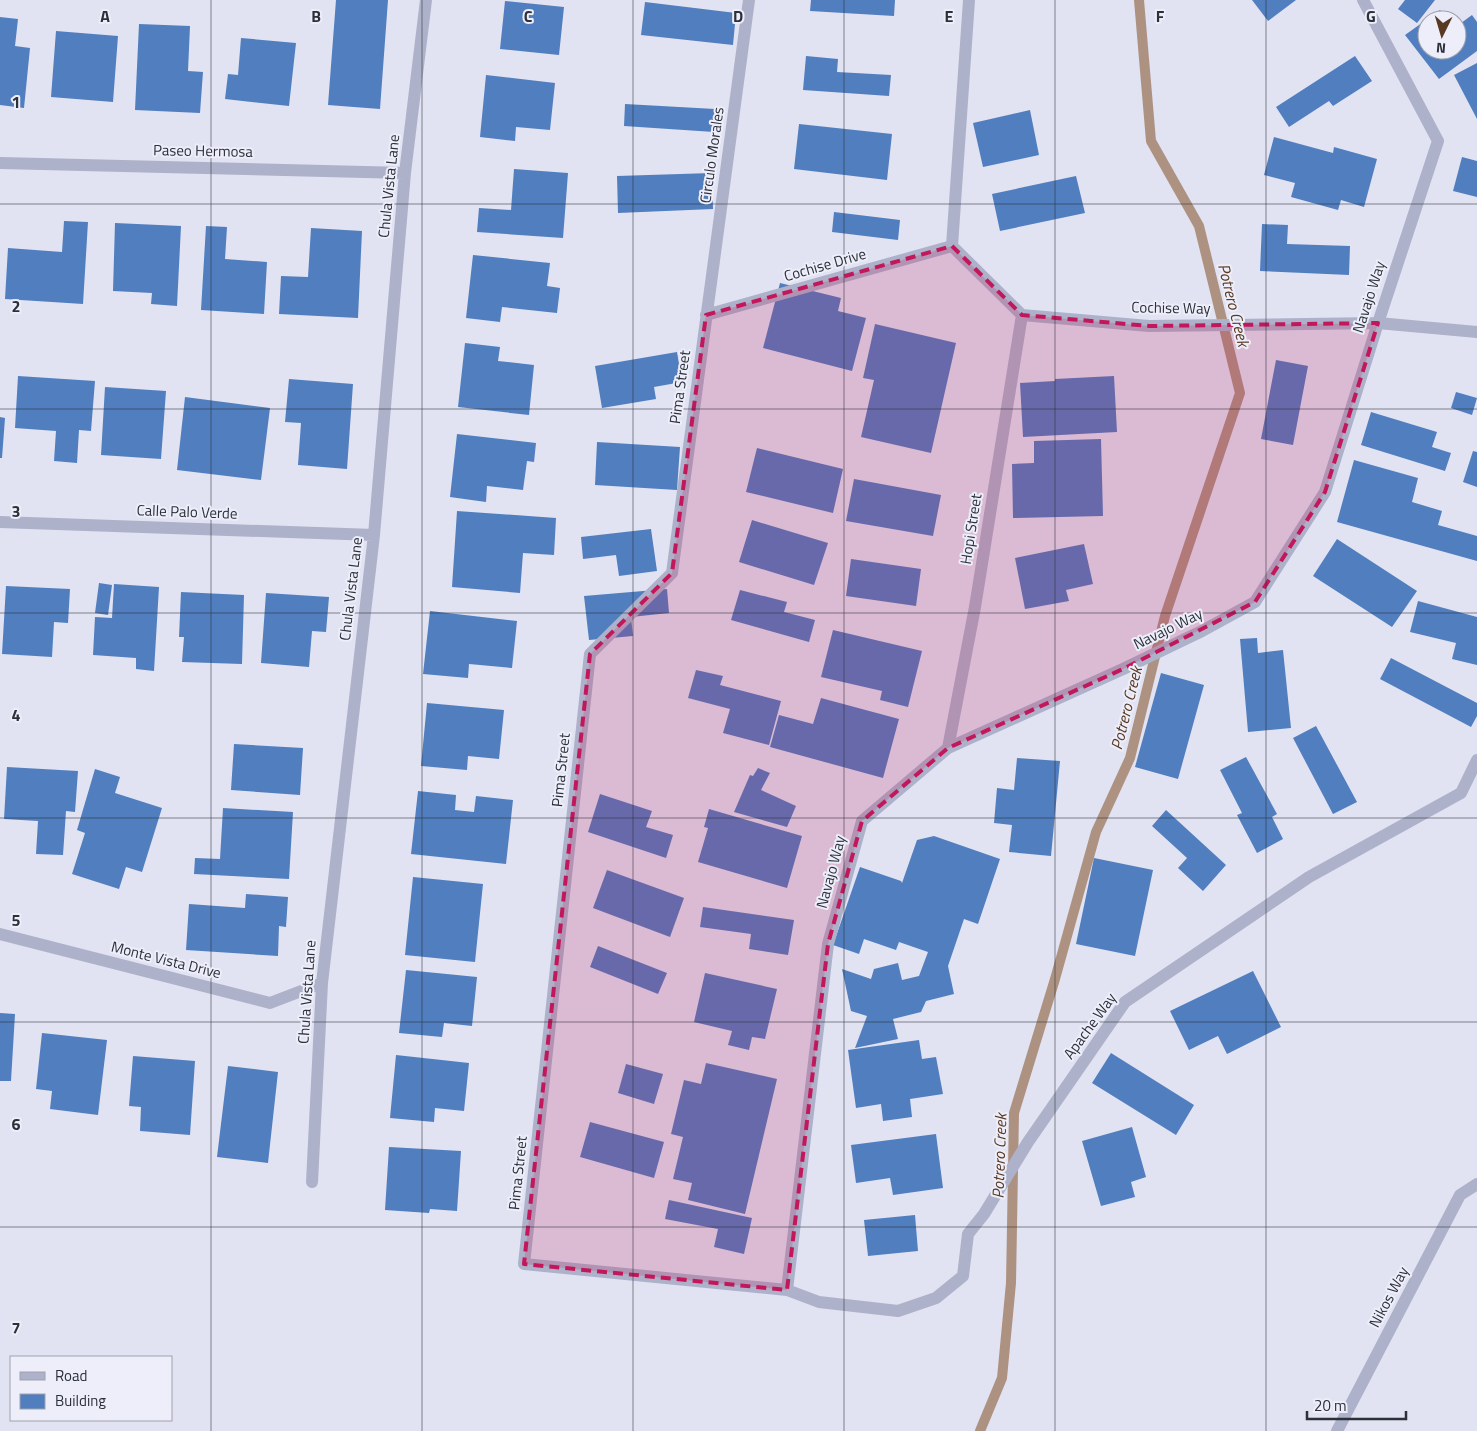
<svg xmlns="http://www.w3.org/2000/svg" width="1477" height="1431" font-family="'Titillium Web',sans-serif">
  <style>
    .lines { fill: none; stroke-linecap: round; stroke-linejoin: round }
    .stream { stroke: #ae9281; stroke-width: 10 }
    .building { fill: #517ebf }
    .street { stroke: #adb2ca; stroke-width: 12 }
    .marked { fill: #c2185b; fill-opacity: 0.2; stroke: #c2185b; stroke-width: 4; stroke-dasharray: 10 6; stroke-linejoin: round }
    .grid { fill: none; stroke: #2b3039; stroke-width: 1; stroke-opacity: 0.55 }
    .labels { text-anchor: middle; stroke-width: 4; stroke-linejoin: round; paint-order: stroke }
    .street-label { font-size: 15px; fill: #2b3039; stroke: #edeefa }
    .water-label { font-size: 16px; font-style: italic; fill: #583922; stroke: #edeefa }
    .grid-label { font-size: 16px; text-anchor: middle; font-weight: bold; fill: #2b3039; stroke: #edeefa; stroke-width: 4; stroke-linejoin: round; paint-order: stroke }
  </style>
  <rect width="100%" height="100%" fill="#e1e3f2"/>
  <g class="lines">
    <path class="stream" d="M980,1431L1002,1378L1011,1283L1014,1113L1055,979L1096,832L1130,758L1165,616L1240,393L1199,226L1151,141L1139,0"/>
  </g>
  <path class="building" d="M336,0H388L380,109L328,105Z
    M811,0H895L894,16L810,11Z
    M1252,0H1296L1268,21Z
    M1405,0H1435L1417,23L1398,9Z
    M505,1L564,7L559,55L500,49Z
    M645,2L736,13L733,45L641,35Z
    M1440,10L1448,20H1427V50H1457V26L1472,15L1477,22V51L1439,79L1405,35Z
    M0,17L18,19L15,46L30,48L24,108L0,105Z
    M139,24L190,26L188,71L203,72L200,113L135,110Z
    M56,31L118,36L113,102L51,97Z
    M241,38L296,43L289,106L225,99L228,74L238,75Z
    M806,56L838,59L837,72L891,75L889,96L803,90Z
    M1355,56L1372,81L1333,106L1329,101L1289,127L1276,107Z
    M1477,63V119L1454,75Z
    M486,75L555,83L550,130L516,127L515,141L480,137Z
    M625,104L715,109L714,132L624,126Z
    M1030,110L1039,155L983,167L973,123Z
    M799,124L892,134L887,180L794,169Z
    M1274,137L1333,153L1334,147L1377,159L1364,207L1341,200L1338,210L1291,197L1295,183L1264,175Z
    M1462,157L1477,161V197L1453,191Z
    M514,169L568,173L563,238L477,232L479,208L511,210Z
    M712,173L713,209L618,213L617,176Z
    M1076,176L1085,213L1000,231L992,194Z
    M834,212L900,220L898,240L832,232Z
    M64,221L88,222L83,304L5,299L8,248L62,252Z
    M115,223L181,226L177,306L151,304L152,293L113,291Z
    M1262,224L1288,225L1287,244L1350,246L1349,275L1260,271Z
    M206,226L227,227L225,259L267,262L264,314L201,310Z
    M311,228L362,231L358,318L279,314L281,276L308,277Z
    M473,255L550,263L547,286L560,288L557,313L502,307L500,322L466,318Z
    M780,283L841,298L838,311L866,318L852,371L763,348Z
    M875,324L956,343L931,453L861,437L874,380L863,378Z
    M465,343L500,347L498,361L534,365L529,415L458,407Z
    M677,352L682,382L654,387L656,399L602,408L595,366Z
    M1276,360L1308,366L1293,445L1261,439Z
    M18,376L95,381L91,431L79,430L77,463L54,461L56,431L15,428Z
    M1114,376L1117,432L1023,437L1020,383L1055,381V379Z
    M289,379L353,384L347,469L298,465L301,423L285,422Z
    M105,387L166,391L161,459L101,455Z
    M1456,392L1477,398L1472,415L1451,408Z
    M185,397L270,408L261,480L177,470Z
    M1371,412L1437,432L1432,447L1451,453L1445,471L1361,445Z
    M0,417L5,418L2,458H0Z
    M457,434L536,443L534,462L527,461L523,490L487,486L486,502L450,497Z
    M1101,439L1103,516L1013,518L1012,464L1034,463V441Z
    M597,442L680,447L677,490L595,485Z
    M757,448L843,469L833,513L746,492Z
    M1473,451L1477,452V487L1463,482Z
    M1354,460L1418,478L1412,502L1442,511L1438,525L1477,536V561L1337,522Z
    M854,479L941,495L933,536L846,521Z
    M457,511L556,518L554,555L523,553L520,593L452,587Z
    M752,520L828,543L814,585L739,562Z
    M651,529L657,571L619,576L616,555L583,559L581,537Z
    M1337,539L1417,591L1392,627L1313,576Z
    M1084,544L1093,584L1066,590L1069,601L1025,609L1015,558Z
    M851,559L921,569L916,606L846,596Z
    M99,583L112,585L108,615L95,613Z
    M114,584L159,587L154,671L136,669V658L93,655L95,617L112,618Z
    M6,586L70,589L68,623L54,622L52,657L2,654Z
    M667,589L669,613L631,617L633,636L589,640L584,596Z
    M740,590L787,602L784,612L815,620L809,642L731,620Z
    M181,592L244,595L242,664L182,662L184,637H179Z
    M266,593L329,597L326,632L312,631L309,667L261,663Z
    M1418,601L1477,617V665L1452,659L1456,643L1410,632Z
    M430,611L517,621L512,668L469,664L468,678L423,674Z
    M833,630L922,651L908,707L880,700L882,691L821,677Z
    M1257,638L1258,653L1283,650L1291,728L1248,732L1240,639Z
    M1391,658L1477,703V716L1471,727L1380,679Z
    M696,670L723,676L720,685L781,701L769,745L723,733L730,709L688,698Z
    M1161,673L1204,685L1178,779L1135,767Z
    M821,698L899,719L883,778L770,747L779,715L813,724Z
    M427,703L504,710L499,759L468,756L467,770L421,766Z
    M1316,726L1357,802L1333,814L1293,738Z
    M234,744L303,748L300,795L231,790Z
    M1246,757L1277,814L1272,817L1283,839L1257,853L1237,815L1242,813L1220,770Z
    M1017,758L1060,761L1051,856L1009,852L1012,825L994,823L997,788L1014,790Z
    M7,767L78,771L75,812L66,811L63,855L36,854L38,821L4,819Z
    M758,768L770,773L761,790L796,806L787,827L734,812L750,775L753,776Z
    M95,769L120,777L115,793L162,808L142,872L126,867L119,889L72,874L85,833L77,830Z
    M418,791L456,795L455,810L474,812L476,796L513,800L506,864L411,854Z
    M600,794L652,811L646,827L673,835L666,858L588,832Z
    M223,808L293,812L289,879L194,874L195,858L220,859Z
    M709,809L802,836L787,888L698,862L708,828L704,827Z
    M1166,810L1226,865L1203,891L1178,868L1187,858L1152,826Z
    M934,836L1000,859L978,924L964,919L948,966L954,994L926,1001L921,1012L893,1019L898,1039L855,1048L867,1016L851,1011L842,969L871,979L874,969L898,963L902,980L919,976L928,952L899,942L896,950L864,939L859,954L833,945L860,867L901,881L902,883L917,840Z
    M1094,858L1153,870L1135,956L1076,944Z
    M607,870L684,898L670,937L593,908Z
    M413,877L483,884L475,962L405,955Z
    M246,894L288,897L286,927L279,926L278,956L186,950L189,904L245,908Z
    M703,907L794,920L788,955L749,949L751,934L700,927Z
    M598,946L667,973L658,994L590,967Z
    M406,970L477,977L472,1026L444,1023L442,1037L399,1033Z
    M1253,971L1281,1027L1227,1054L1218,1036L1189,1050L1170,1011Z
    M705,973L777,989L765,1039L752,1037L749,1050L728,1045L732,1031L694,1022Z
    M0,1013L15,1014L11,1081H0Z
    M42,1033L107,1040L98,1115L50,1109L52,1091L36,1089Z
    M919,1040L922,1059L936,1057L943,1094L910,1099L912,1117L883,1121L881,1104L856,1108L848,1050Z
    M1111,1053L1194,1105L1176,1135L1092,1083Z
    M396,1055L469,1063L464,1111L435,1108L434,1122L390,1118Z
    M133,1056L195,1061L190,1135L140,1131L141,1107L129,1106Z
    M706,1063L777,1079L745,1214L688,1200L692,1183L673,1179L683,1137L671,1134L684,1080L701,1084Z
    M626,1064L663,1074L654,1104L618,1093Z
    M228,1066L278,1072L268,1163L217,1157Z
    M590,1122L664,1142L654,1178L580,1157Z
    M1132,1127L1146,1177L1131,1182L1135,1197L1101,1206L1082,1141Z
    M936,1134L943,1188L893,1195L890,1178L856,1183L851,1145Z
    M389,1147L461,1151L457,1211L430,1209L429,1213L385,1210Z
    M669,1200L752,1218L744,1254L714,1247L718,1229L665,1219Z
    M915,1215L918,1251L868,1256L864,1220Z"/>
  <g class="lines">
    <path class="street" d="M749,0L672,573L590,654L524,1264L787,1290L819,1302L898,1311L936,1298L963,1276L968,1234L984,1214L1028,1142L1125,1002L1309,877L1461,793L1477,760
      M0,163L405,173
      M952,246L1022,315L1149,326L1378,323L1477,332
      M952,246L969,0
      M706,315L952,246
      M0,522L374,535
      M948,748L975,607L1022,315
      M0,934L270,1003L322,983
      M312,1182L322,983L374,535L405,173L426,0
      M787,1290L828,944L862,821L948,748L1123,669L1202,631L1255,602L1325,492L1378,323L1438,141L1363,0
      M1337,1431L1460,1195L1477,1184"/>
  </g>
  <path class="marked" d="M952,246L1022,315L1149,326L1378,323L1325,492L1255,602L1123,669L948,748L862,821L828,944L787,1290L524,1264L590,654L672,573L706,315Z"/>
  <path class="grid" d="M211,0V1431M422,0V1431M633,0V1431M844,0V1431M1055,0V1431M1266,0V1431M0,204H1477M0,409H1477M0,613H1477M0,818H1477M0,1022H1477M0,1227H1477"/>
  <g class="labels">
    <g class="street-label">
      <text transform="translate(203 151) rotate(1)" y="5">Paseo Hermosa</text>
      <text transform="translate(712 155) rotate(-82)" y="5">Circulo Morales</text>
      <text transform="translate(389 186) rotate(-84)" y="5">Chula Vista Lane</text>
      <text transform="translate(825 265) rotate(-16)" y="5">Cochise Drive</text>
      <text transform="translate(1369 297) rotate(-72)" y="5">Navajo Way</text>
      <text transform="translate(1171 308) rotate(1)" y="5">Cochise Way</text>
      <text transform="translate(680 387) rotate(-82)" y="5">Pima Street</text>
      <text transform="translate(187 512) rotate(2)" y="5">Calle Palo Verde</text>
      <text transform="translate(971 529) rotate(-81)" y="5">Hopi Street</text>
      <text transform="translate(351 589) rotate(-83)" y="5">Chula Vista Lane</text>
      <text transform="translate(1168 629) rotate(-26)" y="5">Navajo Way</text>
      <text transform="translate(561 770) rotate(-84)" y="5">Pima Street</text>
      <text transform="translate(831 872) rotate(-75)" y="5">Navajo Way</text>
      <text transform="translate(166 960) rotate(14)" y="5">Monte Vista Drive</text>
      <text transform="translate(307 992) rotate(-86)" y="5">Chula Vista Lane</text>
      <text transform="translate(1090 1026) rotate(-54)" y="5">Apache Way</text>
      <text transform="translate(518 1173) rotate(-84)" y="5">Pima Street</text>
      <text transform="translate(1389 1297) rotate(-62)" y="5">Nikos Way</text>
    </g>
    <g class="water-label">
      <text transform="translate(1234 305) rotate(76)" y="6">Potrero Creek</text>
      <text transform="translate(1126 708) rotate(-76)" y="6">Potrero Creek</text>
      <text transform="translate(999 1156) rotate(-88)" y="6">Potrero Creek</text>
    </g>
  </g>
  <g class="grid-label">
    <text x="105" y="22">A</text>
    <text x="316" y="22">B</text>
    <text x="528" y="22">C</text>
    <text x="738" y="22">D</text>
    <text x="949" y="22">E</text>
    <text x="1160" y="22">F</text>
    <text x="1371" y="22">G</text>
    <text x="16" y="108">1</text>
    <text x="16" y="312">2</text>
    <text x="16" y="517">3</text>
    <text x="16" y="721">4</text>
    <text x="16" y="926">5</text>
    <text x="16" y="1130">6</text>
    <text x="16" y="1334">7</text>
  </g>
  <rect x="10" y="1356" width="162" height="65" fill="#edeefa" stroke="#9fa2ad"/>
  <rect x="20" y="1372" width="25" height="8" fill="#adb2ca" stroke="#9fa2ad"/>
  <text x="55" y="1381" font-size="15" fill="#2b3039">Road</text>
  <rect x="20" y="1394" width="25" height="15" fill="#517ebf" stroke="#9fa2ad"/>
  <text x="55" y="1406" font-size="15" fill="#2b3039">Building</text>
  <g transform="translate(1442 35) rotate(185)"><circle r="24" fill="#edeefa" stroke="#9fa2ad"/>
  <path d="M0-4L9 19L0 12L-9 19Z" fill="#583922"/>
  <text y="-8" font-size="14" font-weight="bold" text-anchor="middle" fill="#2b3039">N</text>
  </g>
  <path d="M1307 1411v8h99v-8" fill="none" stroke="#2b3039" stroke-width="2.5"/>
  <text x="1314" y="1411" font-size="15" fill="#2b3039" stroke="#edeefa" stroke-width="4" paint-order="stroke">20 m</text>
</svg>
